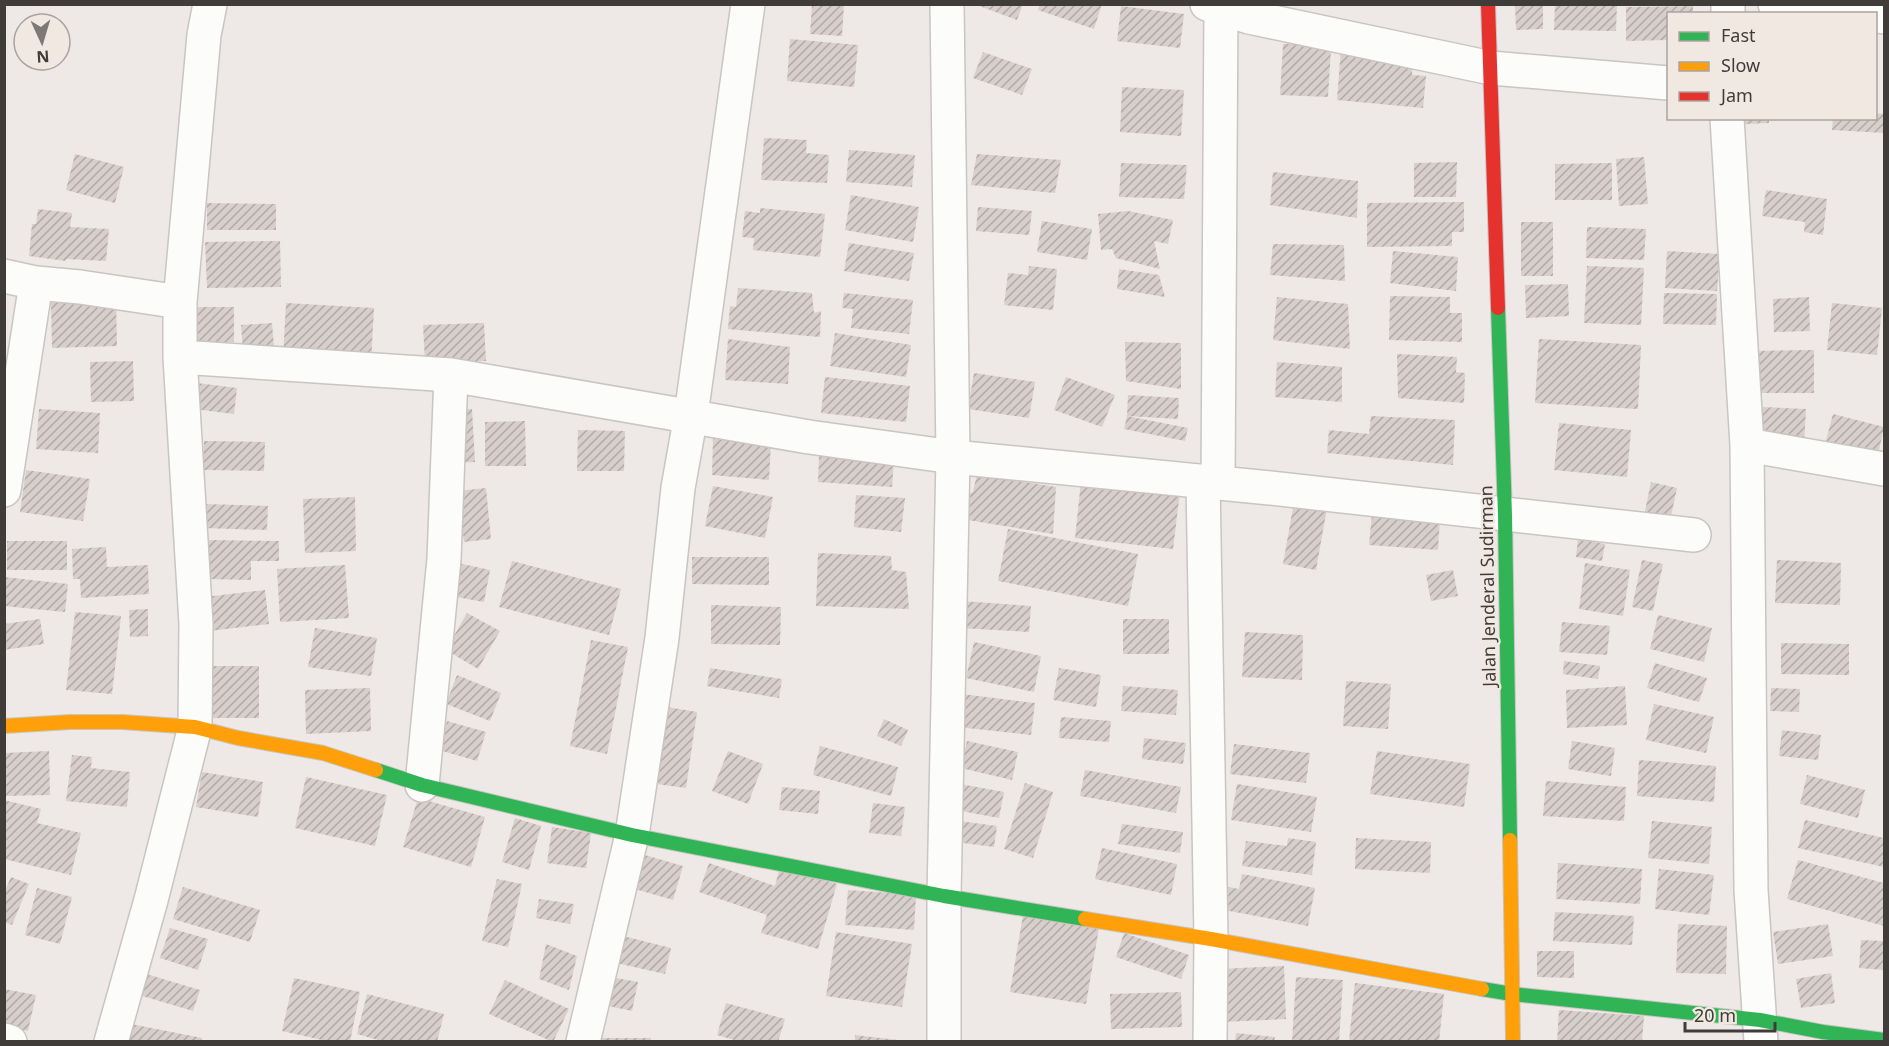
<svg xmlns="http://www.w3.org/2000/svg" width="1889" height="1046" font-family="'Noto Sans',sans-serif">
  <style>
    .building { fill: url(#building-hatch) }
    .lines { fill: none; stroke-linecap: round; stroke-linejoin: round }
    .street-casing { stroke: #c8c5c2; stroke-width: 36 }
    .fast-casing { stroke: #c8c5c2; stroke-width: 16 }
    .slow-casing { stroke: #c8c5c2; stroke-width: 16 }
    .jam-casing { stroke: #c8c5c2; stroke-width: 16 }
    .street { stroke: #fcfcfb; stroke-width: 33 }
    .fast { stroke: #30b455; stroke-width: 14 }
    .slow { stroke: #ff9f0a; stroke-width: 14 }
    .jam { stroke: #e5322d; stroke-width: 14 }
    .labels { text-anchor: middle; stroke-width: 4.5; stroke-linejoin: round; paint-order: stroke }
    .street-label { font-size: 18px; fill: #403c3a; stroke: #f2e8e2 }
  </style>
  <defs>
    <pattern id="building-hatch" width="6" height="6" patternUnits="userSpaceOnUse" patternTransform="scale(1.5)"><rect width="6" height="6" fill="#d8cfcc"/><path d="M-1 1l2-2M0 6l6-6M5 7l2-2" fill="none" stroke="#b1a9a7"/></pattern>
  </defs>
  <rect width="100%" height="100%" fill="#eee9e6"/>
  <path class="building" d="M812,4H844L842,36L810,34Z
    M974,4H1023L1017,20Z
    M1040,4H1102L1094,29L1038,10Z
    M1515,4H1543V29L1516,30Z
    M1555,4H1617L1616,31L1554,30Z
    M1121,6L1184,14L1180,48L1117,41Z
    M1693,6V14H1668V40L1626,41V7Z
    M1295,35L1318,37L1317,49H1331L1328,97L1280,95L1283,44H1295Z
    M790,39L858,45L854,87L787,81Z
    M1341,49L1413,55L1412,75L1426,76L1423,108L1337,100Z
    M983,52L1032,69L1022,95L973,78Z
    M1122,87L1184,90L1181,136L1120,132Z
    M1876,113L1884,114V133L1832,130L1833,118H1876Z
    M1745,118H1769V123L1745,124Z
    M764,138L807,140L806,153L829,155L827,183L761,180Z
    M849,150L915,155L912,187L846,182Z
    M75,154L124,167L115,203L66,190Z
    M977,154L1061,160L1055,193L971,185Z
    M1644,157L1648,204L1619,206L1616,159Z
    M1457,162L1456,197H1414V163Z
    M1121,163L1187,165L1184,199L1119,197Z
    M1612,163V200H1555V164Z
    M1273,172L1358,181L1357,218L1270,205Z
    M1766,190L1827,199L1823,235L1804,232L1805,222L1762,216Z
    M851,195L919,207L913,242L845,230Z
    M1464,202V232H1452V246L1367,247V203Z
    M207,203L276,204V230H207Z
    M978,207L1032,211L1029,235L976,231Z
    M760,208L825,214L820,257L753,250L754,238L742,237L745,211L760,213Z
    M38,209L72,213L70,227L109,229L106,261L66,259V261L29,256L32,224H36Z
    M1128,211L1173,220L1168,244L1154,241L1160,269L1116,258L1112,249L1101,250L1098,214Z
    M1042,221L1092,229L1087,260L1037,252Z
    M1521,222H1553V276H1521Z
    M1587,227L1646,229L1644,260L1586,258Z
    M280,241L281,287L207,288L205,242Z
    M849,243L914,253L909,281L844,271Z
    M1273,244L1344,245L1345,281L1270,275Z
    M1393,251L1458,257L1456,291L1390,283Z
    M1667,251L1720,254L1717,291L1665,288Z
    M1029,266L1057,269L1053,310L1004,305L1008,273L1028,275Z
    M1587,266L1644,268L1641,325L1584,323Z
    M1119,269L1159,275L1165,297L1117,289Z
    M1568,284L1569,316L1526,318L1525,285Z
    M738,288L812,293L814,313L821,311L820,337L728,329L730,306L736,307Z
    M844,293L913,300L909,334L851,328L853,309L842,308Z
    M1664,293L1717,294L1716,325L1663,324Z
    M1390,296L1450,297V313H1462V342L1389,340Z
    M1277,297L1348,304L1350,349L1273,340Z
    M1809,297L1810,331L1774,332L1773,299Z
    M116,301L117,346L52,348L51,303Z
    M286,303L374,308L371,363L283,358Z
    M1832,303L1882,308L1877,355L1827,350Z
    M186,307H234V342H186Z
    M272,323L274,347L243,350L241,325Z
    M484,323L486,361L425,363L423,325Z
    M835,333L911,345L906,377L830,366Z
    M728,339L790,347L788,384L725,380Z
    M1539,339L1641,345L1638,409L1535,403Z
    M1125,342L1181,343V389L1126,381Z
    M1814,350V393H1754L1753,351Z
    M1397,354L1457,357L1456,372L1465,373L1464,403L1398,398Z
    M133,361L134,401L91,402L90,362Z
    M1277,362L1342,367V402L1275,397Z
    M974,373L1035,382L1029,418L968,409Z
    M825,377L910,386L906,422L821,413Z
    M1066,377L1115,395L1102,427L1054,410Z
    M189,382L237,388L234,414L185,408Z
    M1128,395L1179,398L1178,419L1127,416Z
    M1763,407L1806,409L1804,443L1760,441Z
    M39,409L100,413L98,453L36,449Z
    M472,409L475,462L454,463L451,410Z
    M1833,414L1884,427L1876,465L1823,452Z
    M1127,416L1188,428L1185,441L1124,429Z
    M1371,416L1455,420L1453,465L1327,453L1329,430L1369,434Z
    M525,421L526,466H485V422Z
    M1559,423L1631,430L1627,477L1554,470Z
    M578,430L625,431L624,471H577Z
    M713,436L771,441L769,480L712,475Z
    M204,441L265,442L264,471L203,470Z
    M819,455L894,460L892,487L818,482Z
    M26,470L90,479L83,521L20,512Z
    M977,474L1056,487L1053,534L962,519L967,495L973,492Z
    M1081,481L1180,492L1173,549L1075,538Z
    M1651,482L1677,488L1670,521L1644,516Z
    M713,486L773,497L765,538L705,526Z
    M486,488L491,539L464,542L458,491Z
    M856,495L905,498L901,532L854,527Z
    M355,497L356,551L305,553L303,499Z
    M1294,502L1327,508L1316,570L1283,564Z
    M205,504L268,506L267,530L204,528Z
    M1372,513L1440,518L1438,550L1369,545Z
    M1008,529L1138,554L1128,606L998,581Z
    M1578,539L1605,544L1602,561L1576,557Z
    M209,540L279,541V561H251V580L208,579Z
    M7,541H67V570H7Z
    M106,547L107,567L148,565L149,594L81,598L80,579H73L72,549Z
    M818,553L891,556L892,570L906,572L909,609L816,606Z
    M692,557H769V585L692,584Z
    M1642,560L1663,564L1653,611L1632,607Z
    M1777,560L1841,563L1840,605L1775,603Z
    M512,561L621,589L609,635L499,607Z
    M458,563L490,570L484,602L451,596Z
    M1585,563L1630,570L1623,616L1579,609Z
    M345,565L349,618L280,622L277,569Z
    M1453,570L1458,596L1431,601L1426,575Z
    M4,577L68,584L65,612L4,606Z
    M265,590L269,624L209,631L205,597Z
    M961,601L1031,606L1029,632L959,628Z
    M711,605L781,607L780,645L711,644Z
    M148,609V636L130,637L129,610Z
    M75,612L121,616L112,694L66,690Z
    M467,613L500,631L478,669L446,650Z
    M1658,615L1712,628L1704,662L1650,649Z
    M40,619L44,644L4,650V624Z
    M1123,619H1169V654H1123Z
    M1562,622L1610,626L1607,655L1559,652Z
    M315,628L377,638L371,676L308,667Z
    M1245,632L1303,635L1302,680L1242,677Z
    M591,640L628,647L607,754L570,746Z
    M974,642L1041,656L1034,692L966,678Z
    M1781,643L1849,644V675L1781,674Z
    M1564,661L1600,666L1598,679L1563,674Z
    M1655,663L1707,678L1699,702L1647,688Z
    M210,666H259V718H210Z
    M710,668L782,679L779,698L707,686Z
    M1059,668L1101,675L1096,707L1053,700Z
    M457,675L501,693L490,721L446,704Z
    M1346,681L1391,684L1388,729L1343,726Z
    M1123,686L1178,690L1176,715L1121,711Z
    M1625,686L1627,725L1567,728L1566,690Z
    M370,688L371,731L306,734L305,690Z
    M1771,688L1800,689L1799,712L1770,711Z
    M962,694L1035,703L1031,735L958,727Z
    M1654,704L1714,717L1706,753L1646,740Z
    M661,706L697,712L686,788L649,783Z
    M1061,717L1111,721L1109,742L1059,738Z
    M884,719L908,730L901,746L877,736Z
    M447,721L486,732L477,761L439,750Z
    M1782,730L1821,735L1818,760L1779,756Z
    M1144,738L1186,743L1183,764L1142,759Z
    M967,741L1018,752L1012,780L961,768Z
    M1572,741L1615,748L1611,776L1568,769Z
    M1234,744L1310,753L1306,783L1230,774Z
    M820,746L898,767L891,796L813,775Z
    M49,751L50,795L4,796V753Z
    M728,751L763,764L748,804L712,791Z
    M1377,751L1470,764L1464,807L1370,794Z
    M72,755L92,757L91,768L130,772L127,807L66,801Z
    M1639,760L1716,766L1714,802L1637,796Z
    M1085,770L1181,787L1176,813L1080,796Z
    M202,772L263,782L258,817L196,807Z
    M1807,775L1865,790L1858,818L1800,804Z
    M306,777L387,795L375,846L295,828Z
    M1546,781L1626,787L1624,821L1543,816Z
    M955,783L1004,792L999,818L950,809Z
    M1025,783L1053,792L1033,858L1004,849Z
    M1237,784L1317,797L1311,832L1231,820Z
    M782,787L820,791L818,814L779,810Z
    M418,798L485,817L471,867L403,847Z
    M4,800L41,809L37,823L81,833L71,875L4,859Z
    M873,803L905,807L901,836L869,833Z
    M515,818L541,826L529,870L502,862Z
    M1805,820L1884,838V867L1798,848Z
    M959,821L997,826L994,847L956,842Z
    M1652,821L1712,827L1709,864L1648,858Z
    M1122,824L1183,832L1180,853L1118,844Z
    M552,827L591,833L586,868L547,863Z
    M1288,838L1316,842L1312,875L1242,866L1246,841L1287,846Z
    M1356,838L1431,842L1430,873L1355,869Z
    M1102,848L1177,864L1171,895L1095,879Z
    M638,853L683,866L673,900L628,887Z
    M1798,860L1884,883V926L1787,899Z
    M709,863L775,886L780,867L837,884L818,949L761,933L767,915L699,892Z
    M1558,863L1642,869L1640,904L1556,899Z
    M1659,869L1714,875L1709,915L1655,909Z
    M1242,874L1315,888L1308,926L1219,909L1224,886L1239,889Z
    M11,877L29,884L12,925L4,922V893Z
    M497,879L522,884L508,947L482,941Z
    M183,887L260,910L250,942L173,919Z
    M37,888L72,897L60,944L25,935Z
    M848,890L916,895L914,930L845,925Z
    M539,899L574,904L570,924L536,918Z
    M1555,912L1634,916L1632,945L1553,941Z
    M1023,915L1099,928L1086,1004L1010,992Z
    M1678,924L1727,926L1726,974L1676,973Z
    M1828,924L1833,956L1778,964L1773,932Z
    M170,928L208,939L198,970L160,958Z
    M836,932L912,944L902,1007L826,996Z
    M1124,933L1189,955L1181,979L1116,957Z
    M619,935L671,948L665,974L612,962Z
    M1861,940L1884,941V970L1859,968Z
    M546,944L577,956L569,990L539,979Z
    M1537,951H1574V978L1537,977Z
    M1284,966L1286,1019L1222,1022L1219,969Z
    M1831,973L1835,1003L1801,1008L1796,979Z
    M146,974L200,990L193,1011L139,995Z
    M605,976L638,982L632,1011L599,1004Z
    M1296,977L1343,980L1339,1042H1292Z
    M294,978L360,992L350,1042H331L282,1031Z
    M505,980L569,1009L553,1042L489,1014Z
    M1355,983L1444,994L1439,1042L1349,1041Z
    M4,989L36,995L28,1031L4,1026Z
    M1181,992L1182,1027L1111,1029L1110,994Z
    M367,994L444,1014L437,1042H385L357,1034Z
    M726,1003L785,1019L778,1042H741L717,1035Z
    M1559,1010L1644,1016L1642,1042H1557Z
    M126,1023L202,1038V1042H122Z
    M1236,1033L1275,1037L1274,1042H1235Z
    M855,1035L898,1040V1042H855Z
    M601,1038H651V1042H601Z"/>
  <g class="lines">
    <defs>
      <path id="street" d="M1207,4L1249,17L1491,68L1668,83
        M1775,4L1852,14
        M1728,14V4
        M1876,16L1884,17
        M1727,118L1747,445L1751,890L1761,1042
        M4,276L36,283L80,287L180,302
        M180,357L451,375L809,437L953,457L1270,488L1694,535
        M1747,445L1884,469
        M1203,481L1211,939L1210,1042
        M1218,483L1221,4
        M4,490L36,283
        M422,785L444,559L451,375
        M4,1040L10,1042
        M111,1042L151,900L195,727L196,624L180,357V302L204,35L210,4
        M583,1042L632,835L662,638L678,488L691,415L748,4
        M944,1042V896L953,457L947,4"/>
      <path id="fast" d="M1498,308L1505,515L1510,840
        M376,770L422,785L632,835L944,896L1085,919
        M1482,989L1512,994L1760,1020L1823,1032L1884,1040"/>
      <path id="slow" d="M4,726L70,722H122L195,727L238,738L323,753L376,770
        M1510,840L1513,1042
        M1085,919L1211,939L1482,989"/>
      <path id="jam" d="M1488,4L1498,308"/>
    </defs>
    <use href="#street" class="street-casing"/>
    <use href="#fast" class="fast-casing"/>
    <use href="#slow" class="slow-casing"/>
    <use href="#jam" class="jam-casing"/>
    <use href="#street" class="street"/>
    <use href="#fast" class="fast"/>
    <use href="#slow" class="slow"/>
    <use href="#jam" class="jam"/>
  </g>
  <g class="labels">
    <g class="street-label">
      <text transform="translate(1488 586) rotate(-91)" y="6">Jalan Jenderal Sudirman</text>
    </g>
  </g>
  <rect width="1889" height="1046" fill="none" stroke="#403c3a" stroke-width="12"/>
  <rect x="1667" y="12" width="210" height="108" fill="#f2e8e2" stroke="#aba39f" stroke-width="1.5"/>
  <rect x="1679" y="32" width="30" height="9" fill="#30b455" stroke="#aba39f" stroke-width="1.5"/>
  <text x="1721" y="42" font-size="18" fill="#403c3a">Fast</text>
  <rect x="1679" y="62" width="30" height="9" fill="#ff9f0a" stroke="#aba39f" stroke-width="1.5"/>
  <text x="1721" y="72" font-size="18" fill="#403c3a">Slow</text>
  <rect x="1679" y="92" width="30" height="9" fill="#e5322d" stroke="#aba39f" stroke-width="1.5"/>
  <text x="1721" y="102" font-size="18" fill="#403c3a">Jam</text>
  <g transform="translate(42 42) rotate(176)"><circle r="28" fill="#f2e8e2" stroke="#aba39f" stroke-width="1.5"/>
  <path d="M0-4.5L10 22L0 15L-10 22Z" fill="#7d7976"/>
  <text y="-9" font-size="16" font-weight="bold" text-anchor="middle" fill="#403c3a">N</text>
  </g>
  <path d="M1685 1022v9h90v-9" fill="none" stroke="#403c3a" stroke-width="3"/>
  <text x="1694" y="1022" font-size="18" fill="#403c3a" stroke="#f2e8e2" stroke-width="4.5" paint-order="stroke">20 m</text>
</svg>
